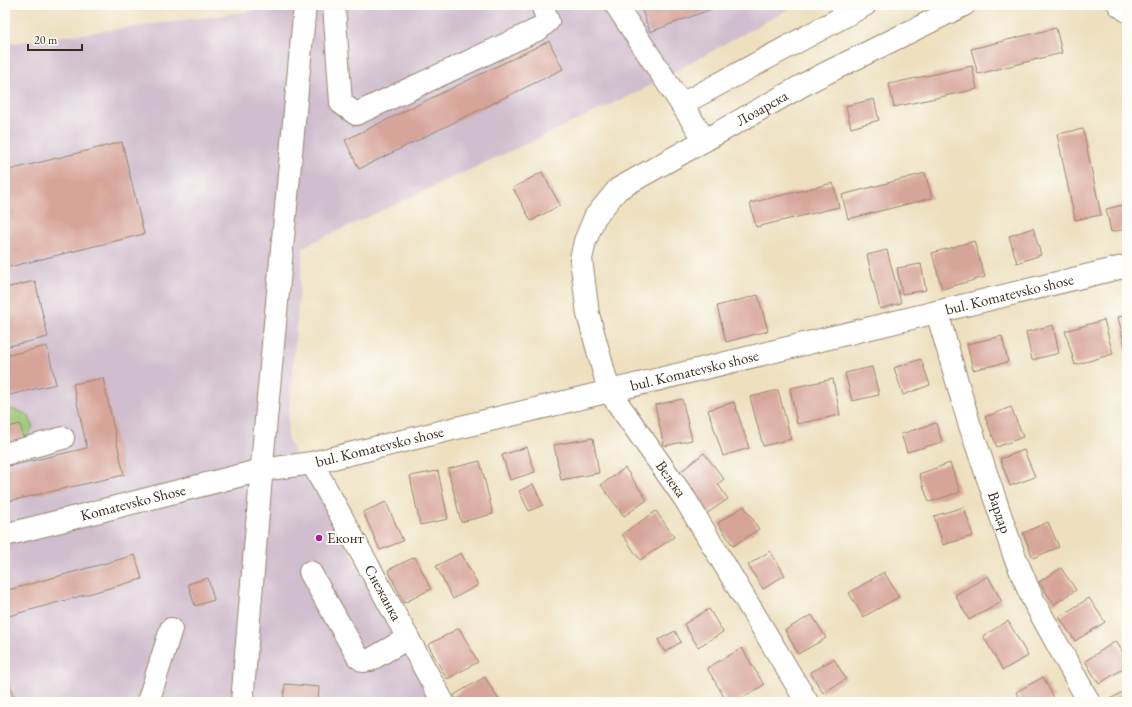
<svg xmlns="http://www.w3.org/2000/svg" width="1132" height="707" font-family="'EB Garamond',serif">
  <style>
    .industrial { fill: #d0bdcd }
    .green { fill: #9bc775; stroke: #6b784a }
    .building { fill: #d7a49a }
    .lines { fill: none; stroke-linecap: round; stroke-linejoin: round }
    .minor-casing { stroke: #94856e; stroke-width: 24 }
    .major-casing { stroke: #94856e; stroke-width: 24 }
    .minor { stroke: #fff; stroke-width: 22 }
    .major { stroke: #fff; stroke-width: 22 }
    .poi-dot { fill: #b5179e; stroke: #fdfcf7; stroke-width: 1.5 }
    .labels { text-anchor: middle; stroke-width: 3.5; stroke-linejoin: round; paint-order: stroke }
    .street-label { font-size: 15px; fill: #3b2a1e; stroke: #fdfcf7 }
    .poi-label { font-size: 15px; fill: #3b2a1e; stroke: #fdfcf7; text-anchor: start }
  </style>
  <rect width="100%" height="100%" fill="#fdfcf7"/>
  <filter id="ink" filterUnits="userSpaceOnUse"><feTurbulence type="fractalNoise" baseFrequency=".025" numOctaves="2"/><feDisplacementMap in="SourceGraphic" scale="8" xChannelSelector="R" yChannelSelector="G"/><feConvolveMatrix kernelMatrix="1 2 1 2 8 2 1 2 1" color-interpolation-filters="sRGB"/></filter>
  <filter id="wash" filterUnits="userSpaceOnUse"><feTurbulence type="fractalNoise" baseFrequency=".012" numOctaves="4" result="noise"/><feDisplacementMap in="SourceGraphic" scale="16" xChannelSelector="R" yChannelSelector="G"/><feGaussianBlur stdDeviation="0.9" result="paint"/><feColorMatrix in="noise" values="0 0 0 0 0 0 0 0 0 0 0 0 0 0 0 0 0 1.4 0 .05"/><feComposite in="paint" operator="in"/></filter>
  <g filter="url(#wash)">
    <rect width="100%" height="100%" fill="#eee0bf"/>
    <path class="industrial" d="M254,5H796L640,91L303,247L287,438L433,702H5V44L253,11Z"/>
    <path class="green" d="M10,409L21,412L29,416L33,427C25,442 21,441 5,446V410Z"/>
    <g id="blocks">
      <path class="building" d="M640,5H722L650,32Z
        M1056,28L1062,53L978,74L971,49Z
        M549,41L563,69L359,169L345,140Z
        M972,66L977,89L894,107L889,84Z
        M874,99L879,120L851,128L846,106Z
        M1083,129L1101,215L1075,220L1057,134Z
        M122,142L144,234L5,268V171Z
        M542,172L560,205L531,221L513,188Z
        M925,173L932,198L848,219L842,195Z
        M833,183L839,207L756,227L750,203Z
        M1127,204V229L1111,232L1106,209Z
        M1033,228L1041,255L1017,263L1009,236Z
        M974,241L985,277L942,289L932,253Z
        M887,250L901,303L880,309L867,255Z
        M921,264L926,290L902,294L897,268Z
        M35,281L48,337L5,347V288Z
        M758,295L768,331L726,342L717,306Z
        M1127,315V350H1126L1118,317Z
        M1104,320L1113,354L1075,365L1065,331Z
        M1053,325L1059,353L1032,360L1026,332Z
        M1002,336L1008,362L973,370L967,344Z
        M47,346L56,384L5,396V356Z
        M921,359L930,385L903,395L894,368Z
        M872,367L879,395L852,401L845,373Z
        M103,378L124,475L5,502V467L87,448L73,384Z
        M833,379L840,415L797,424L790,388Z
        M778,390L791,439L763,446L750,397Z
        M682,399L692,440L664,446L655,405Z
        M734,402L749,448L723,456L708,410Z
        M1011,407L1023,437L997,447L985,417Z
        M936,423L942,442L907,452L901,434Z
        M20,424L24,439L5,444V428Z
        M593,438L599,473L561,480L554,445Z
        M527,447L535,472L510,480L502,455Z
        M1024,450L1035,477L1010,486L1000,459Z
        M704,453L724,479L718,484L728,499L706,514L692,493L694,491L679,473Z
        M480,461L493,514L461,522L448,469Z
        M950,463L960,492L929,502L919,474Z
        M625,468L647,500L624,516L601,485Z
        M438,471L448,519L420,525L410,476Z
        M533,484L543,505L529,511L519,491Z
        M386,502L403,541L380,550L363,512Z
        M744,506L759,529L733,546L718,523Z
        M964,507L973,536L943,545L934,516Z
        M656,511L674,537L640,560L622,534Z
        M1048,522L1059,547L1033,558L1023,533Z
        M770,551L785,575L763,589L748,565Z
        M461,553L478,585L453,599L436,566Z
        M135,555L142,579L5,617V591Z
        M415,557L431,589L404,603L388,570Z
        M1061,568L1076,590L1054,604L1039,582Z
        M884,572L899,597L863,617L849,593Z
        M988,576L1002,602L969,620L955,595Z
        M208,578L214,600L195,606L188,584Z
        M1089,598L1105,622L1075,641L1059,617Z
        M709,609L723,632L698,647L684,624Z
        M812,615L826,638L798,654L785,630Z
        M1008,621L1028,656L1003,670L983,636Z
        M459,628L478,662L447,679L428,645Z
        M675,631L681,642L665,652L658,640Z
        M1116,641L1127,659V666L1099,684L1085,661Z
        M742,648L764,685L735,702H727L707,668Z
        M834,659L846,679L823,693L810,672Z
        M5,669L15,702H5Z
        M485,677L500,702H458L454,695Z
        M1043,677L1054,698L1047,702H1022L1016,692Z
        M285,684L319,687L318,702H283Z
        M1127,690V702H1109L1108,700Z"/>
    </g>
  </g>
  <g filter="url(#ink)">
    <use href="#blocks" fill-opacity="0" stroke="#94856e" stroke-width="1"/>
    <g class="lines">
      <defs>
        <g id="minor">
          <path d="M334,5L341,103L356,114L539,29L548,21L542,5"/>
          <path d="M616,5L705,140"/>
          <path d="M1119,5L1127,11"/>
          <path d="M682,104L865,5"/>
          <path id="s1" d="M937,312L969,423L1014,555L1033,600L1089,702"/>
          <path d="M5,454L63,438"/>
          <path id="s2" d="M312,463L443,702"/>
          <path id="s3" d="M5,535L262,470"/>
          <path d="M310,572L358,657L364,661L370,660L408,638"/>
          <path d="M148,702L171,629"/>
          <path id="s4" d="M807,702L685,499L609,391L588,314L581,259L585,241L595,217L618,189L812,80L964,5"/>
        </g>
        <g id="major">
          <path id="s5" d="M262,470L312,463L1127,266"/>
          <path d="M242,702L265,430L305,5"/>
        </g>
      </defs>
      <use href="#minor" class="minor-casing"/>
      <use href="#major" class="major-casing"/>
      <use href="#minor" class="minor"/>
      <use href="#major" class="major"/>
    </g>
  </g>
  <circle class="poi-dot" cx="319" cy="538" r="4"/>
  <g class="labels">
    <g class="street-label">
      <text dy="5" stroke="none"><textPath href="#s4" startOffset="750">Лозарска</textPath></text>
      <text dy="5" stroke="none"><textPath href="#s5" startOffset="768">bul. Komatevsko shose</textPath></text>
      <text dy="5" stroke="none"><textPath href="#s5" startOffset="444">bul. Komatevsko shose</textPath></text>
      <text dy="5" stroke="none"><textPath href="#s5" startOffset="120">bul. Komatevsko shose</textPath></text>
      <text transform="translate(671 479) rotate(55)" y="5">Велека</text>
      <text dy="5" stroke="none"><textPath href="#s3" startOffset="132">Komatevsko Shose</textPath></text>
      <text dy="5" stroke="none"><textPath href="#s1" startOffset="210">Вардар</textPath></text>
      <text dy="5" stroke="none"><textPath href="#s2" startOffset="148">Снежанка</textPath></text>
    </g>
    <g class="poi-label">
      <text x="327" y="543">Еконт</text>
    </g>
  </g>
  <rect width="1132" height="707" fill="none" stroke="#fdfcf7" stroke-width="20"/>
  <path d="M28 44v6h54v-6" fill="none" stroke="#3b2a1e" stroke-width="2"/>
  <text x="34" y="44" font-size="12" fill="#3b2a1e" stroke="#fdfcf7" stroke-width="3" paint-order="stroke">20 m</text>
</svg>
